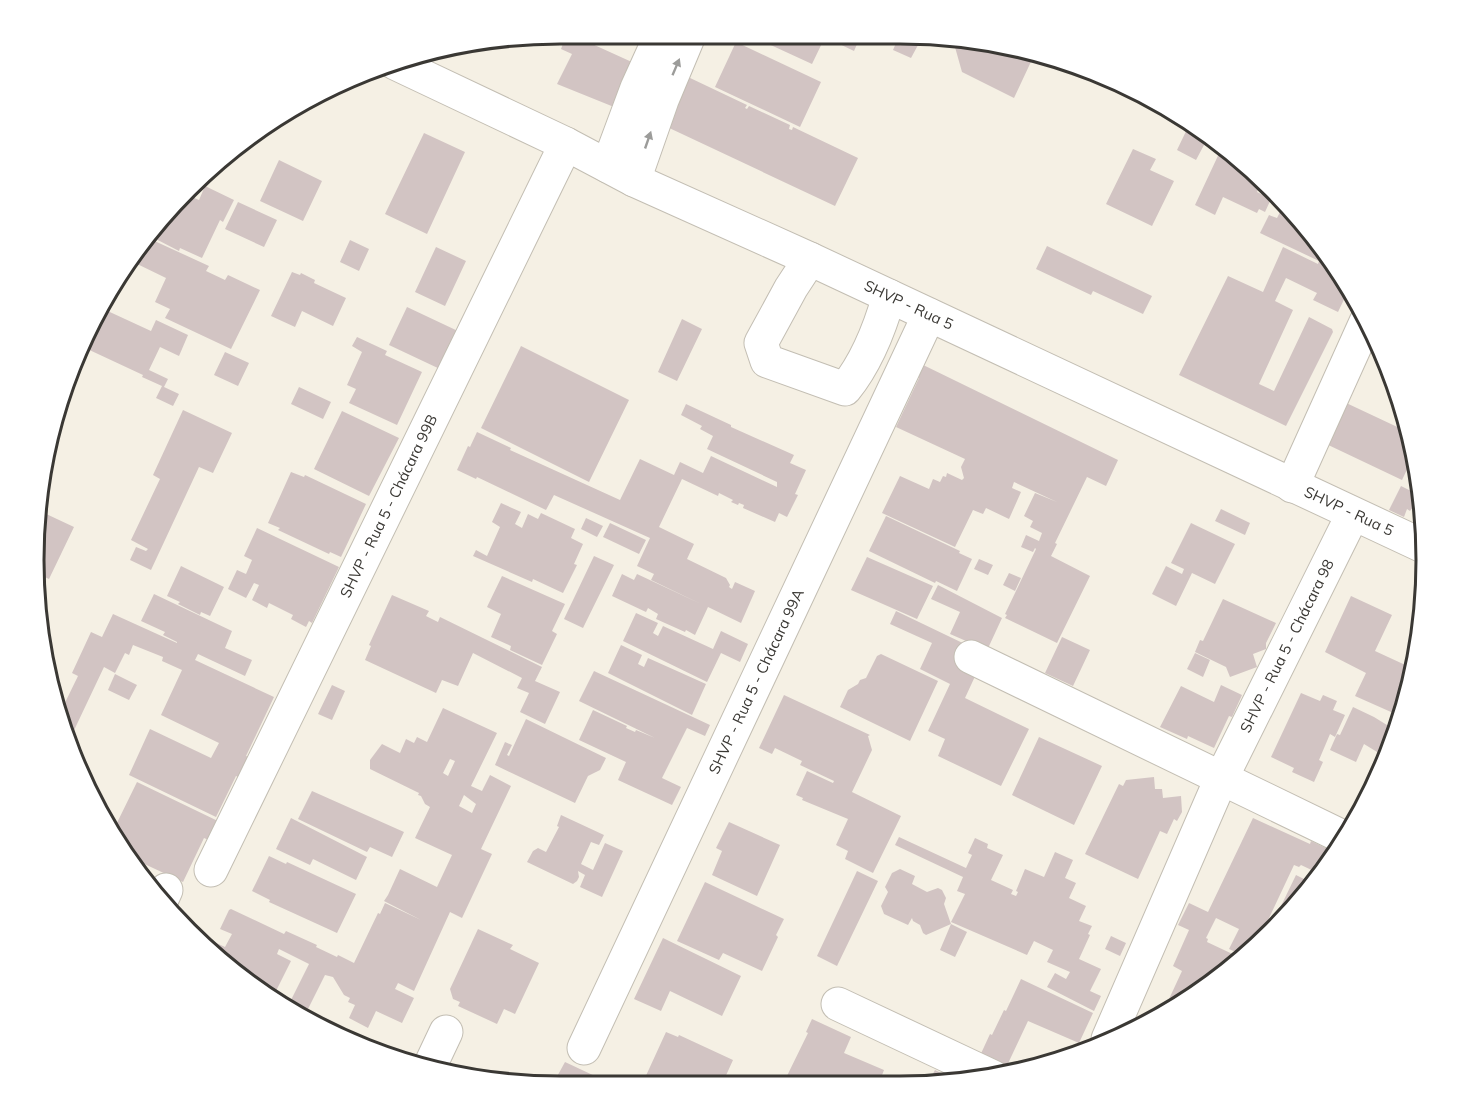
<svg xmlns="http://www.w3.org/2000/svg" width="1459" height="1120" font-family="Mulish,sans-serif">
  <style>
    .building { fill: #d2c4c3; fill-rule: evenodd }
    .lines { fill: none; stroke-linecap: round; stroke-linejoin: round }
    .minor-casing { stroke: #c3beb3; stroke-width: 35 }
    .minor { stroke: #fff; stroke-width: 33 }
    .oneway { fill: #9c9c9a }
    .labels { text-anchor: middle; stroke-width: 6; stroke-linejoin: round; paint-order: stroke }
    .street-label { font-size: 15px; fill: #3a3834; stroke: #fff }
    .rim { fill: none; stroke: #3a3834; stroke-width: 3 }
  </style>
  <rect width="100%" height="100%" fill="#f5f0e4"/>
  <path class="building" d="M558,33H568L634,63L614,107L557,84L572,54L561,49L564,41L556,38Z
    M747,34H859L861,35L854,51L825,37L812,64Z
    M900,34H924L911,58L893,50Z
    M954,38L1036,51L1014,98L962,72L953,40Z
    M736,42L821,82L800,127L715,87Z
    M688,77L747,105L745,108L747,109L749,106L790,125L789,129L792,130L793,127L858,158L835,206L665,126Z
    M1190,123L1216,139L1211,148L1204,145L1196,160L1177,150Z
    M424,133L465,152L427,234L385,214Z
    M1223,145L1239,163L1237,167L1248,173L1260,185L1257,192L1271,199L1265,212L1259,209L1257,213L1223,197L1215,215L1195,205Z
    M1133,149L1156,159L1150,170L1174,181L1152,226L1106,204Z
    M279,160L322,181L303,221L260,201Z
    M205,186L234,200L223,222L220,220L202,258L180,248L179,251L150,236L187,188L195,191L192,197L199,200Z
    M238,202L277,220L264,247L225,229Z
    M1280,212L1288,215L1337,268L1349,289L1338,312L1313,300L1317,293L1286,278L1275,301L1293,310L1259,384L1274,391L1309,317L1332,329L1333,332L1286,426L1179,375L1228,276L1263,292L1283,247L1318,264L1319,261L1260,233L1269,215L1277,218Z
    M148,238L209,266L206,271L225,280L228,275L260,290L231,349L165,318L170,309L155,302L166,278L131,261Z
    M350,240L369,249L359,271L340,262Z
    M1047,246L1152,296L1143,314L1093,291L1091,295L1036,269Z
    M436,247L466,261L445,306L415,292Z
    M292,272L300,275L301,273L315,280L314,283L346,298L333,326L302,311L295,327L271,316Z
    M99,307L151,331L156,320L188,335L179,356L160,347L149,370L168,379L164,387L179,394L173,406L156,398L162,386L142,377L143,375L83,347Z
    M407,307L460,332L442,370L389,345Z
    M682,319L702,329L677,381L658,372Z
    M357,337L387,351L385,355L422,372L397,425L349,403L356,389L347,385L362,352L352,346Z
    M521,346L629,400L589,482L481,428Z
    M225,352L249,363L238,386L214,375Z
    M915,361L1118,460L1106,486L1087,477L1055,543L1057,544L1051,556L1090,576L1057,643L1005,618L1007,615L1005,614L1036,549L1035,548L1033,552L1021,547L1026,535L1039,541L1042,533L1030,527L1033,521L1024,516L1035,493L1057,502L1014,482L1012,488L1021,492L1009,519L986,508L983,514L973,510L955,547L882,513L900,476L929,489L933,479L940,482L943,476L946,477L947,473L962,480L964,478L961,467L965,459L896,427L919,378L901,369Z
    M299,387L331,402L323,419L291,404Z
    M1342,401L1408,432L1415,453L1402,480L1322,442Z
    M686,404L731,425V427L794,455L790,463L806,470L795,494L798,495L787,517L779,513L775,522L743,508L744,505L739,503L738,505L731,502L733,500L719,493L718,496L682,479L659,527L694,544L687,559L726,578L730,585L729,587L732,589L735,582L755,591L741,623L708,607L695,635L686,630L685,632L656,619L658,614L648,608L646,612L612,596L622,574L634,580L637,574L701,604L651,580L654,574L637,566L650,538L554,495L546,510L477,477L476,479L457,470L468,446L470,447L477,432L511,448L510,450L620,500L640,459L674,475L680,462L703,473L711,456L777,487V482L707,449L713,436L700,429L702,426L681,415Z
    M183,410L232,433L213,473L199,467L151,570L130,560L136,547L146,551L148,549L131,540L160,479L153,475Z
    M342,411L399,438L369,496L314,469Z
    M291,472L304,477L305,475L366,504L341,557L330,552L329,554L278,530L280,528L268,523Z
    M1401,486L1419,495L1414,506L1410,511L1407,509L1404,517L1389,510Z
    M501,503L521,512L515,524L522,528L528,514L538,519L541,513L575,529L571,538L583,544L574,564L577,565L563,593L533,579L532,582L473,556L476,550L487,556L500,527L492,522Z
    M1221,509L1250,523L1245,535L1215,521Z
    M42,512L74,527L49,579L36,573Z
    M886,516L960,551L959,553L972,559L957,591L936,581L935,583L869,551Z
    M586,518L603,526L597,537L581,529Z
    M610,523L646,540L639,554L603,537Z
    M1191,523L1235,544L1215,584L1192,573L1176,606L1152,594L1166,566L1182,574L1184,569L1171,563Z
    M257,528L339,567L312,623L309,621L306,627L291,619L293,615L269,603L267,608L252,600L259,585L254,583L246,598L228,589L237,570L246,574L252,560L244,556Z
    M594,556L614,565L583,628L564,619Z
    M867,557L933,586L917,619L851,590Z
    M979,559L993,565L988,575L974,569Z
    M181,566L224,587L210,616L201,612L200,615L178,604L180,602L167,596Z
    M1009,573L1021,578L1015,591L1003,585Z
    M502,576L565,604L552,631L557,634L542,665L510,650L511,646L491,637L501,614L487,607Z
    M938,585L1002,618L965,698L1029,729L1001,786L938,756L945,739L928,731L950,684L920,669L932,643L890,624L896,611L971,647L973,644L950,634L960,612L931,599Z
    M154,594L232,631L225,648L252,660L245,676L198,654L195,660L274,697L246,756L258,761L248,782L236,776L216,817L129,775L150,729L211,758L219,743L161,715L182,670L162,661L163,657L133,645L129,655L125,653L115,673L104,667L68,743L61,729L58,717L78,676L72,673L91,632L102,637L113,614L177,643V642L163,635L165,632L141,621Z
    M392,595L429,611L426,616L438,622L440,617L542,667L535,681L560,692L545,724L520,712L529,693L517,688L522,678L473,653L458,686L442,680L436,693L365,660L371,646L369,645Z
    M1351,596L1392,615L1375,651L1414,669L1400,716L1355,696L1366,673L1325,652Z
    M1223,599L1276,623L1266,643V649L1253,654L1257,667L1230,677L1226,667L1195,652L1200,640L1203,641Z
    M636,613L658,623L653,633L658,636L663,626L713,649L721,631L748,644L740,662L721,653L707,682L623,641Z
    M1062,637L1090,650L1073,686L1045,673Z
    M621,645L642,655L638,664L644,667L648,658L706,684L692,715L608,673Z
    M1195,653L1210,660L1203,677L1187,669Z
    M881,654L938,681L910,741L840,707L848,690L858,684L860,680L866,678L877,656Z
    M594,671L710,725L705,736L687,728L662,778L681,787L672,805L618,780L626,762L579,740L593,710L627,726L626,728L635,732L636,730L655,738L579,701Z
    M115,674L137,685L129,700L108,690Z
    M332,685L345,691L332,720L318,714Z
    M1221,685L1242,695L1232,717L1229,716L1214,748L1188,736L1187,739L1160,727L1181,686L1214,702Z
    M1301,693L1320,701L1323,695L1337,701L1333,710L1345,715L1335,737L1330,734L1319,760L1323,762L1314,782L1292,772L1294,768L1271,757Z
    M784,695L870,735L868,736L872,750L852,792L901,816L873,873L845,859L848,851L836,845L848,819L802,800L803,798L796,795L807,771L833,783L834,781L800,765L802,761L775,748L772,754L759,748Z
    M1353,707L1374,717L1395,730L1387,758L1364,744L1356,762L1330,750L1337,734L1340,735Z
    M443,708L497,733L471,786L482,791L490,775L511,786L481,849L492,854L462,918L450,912L414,991L398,983L395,989L414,998L402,1023L376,1011L368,1028L349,1018L355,1005L348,1002L350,998L344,995L333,977L325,975L306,1013L367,1042L365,1047L287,1008L309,964L279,949L277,954L291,961L275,993L242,978L210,951L214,942L225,947L232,934L220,929L229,910L231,909L284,934L286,931L317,945L316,947L337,957L338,955L354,963L378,913L380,914L385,903L421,920L384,901L388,895L400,869L437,887L452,855L415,838L430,807L425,804L421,796L418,795L419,793L370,769V760L382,744L400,753L406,739L414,743L417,737L427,742ZM450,759L455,761L448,776L443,773ZM464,795L476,804L472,813L459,806Z
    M526,719L606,758L600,770L588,776L575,803L495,765L505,742L512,745L507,755L509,756Z
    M1039,737L1102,766L1074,825L1012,795Z
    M1154,777L1155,789H1162L1163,798L1181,796L1182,812L1177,821L1174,819L1167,834L1160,831L1138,879L1085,854L1119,784L1123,786L1126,780Z
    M137,782L222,823L213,842L204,838L183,882L123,854L112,833Z
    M312,791L404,832L392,857L370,847L367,852L298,819Z
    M561,815L604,835L599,845L591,842L581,864L593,870L605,843L623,851L602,897L580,887L585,875L578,871L579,877L577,881L573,884L527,862L533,851L538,848L546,852L559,827L557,826Z
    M291,818L367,857L356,880L313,859L310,865L276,849Z
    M1253,818L1310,844L1311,841L1332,851L1320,874L1301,865L1299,867L1294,865L1262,933L1265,938L1244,956L1229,949L1239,929L1216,918L1206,938L1208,939L1207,942L1241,958L1191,998L1163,1012L1182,971L1173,966L1189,930L1178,925L1189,903L1208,912Z
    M729,822L780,845L757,896L712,875L722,851L716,848Z
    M899,837L966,868L972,855L968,853L975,838L988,844L987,848L1003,855L991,880L1013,890L1011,894L1016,896L1018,892L1016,891L1025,869L1044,877L1055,852L1073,860L1065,878L1076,883L1069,898L1086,906L1079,921L1092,926L1088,934L1090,935L1079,959L1101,969L1090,991L1101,996L1094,1011L1047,987L1055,973L1066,979L1070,972L1047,962L1053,950L1034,941L1027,955L951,922L965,894L957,891L963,877L895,845Z
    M269,856L286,864L287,862L356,894L337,933L269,902L270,900L252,891Z
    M900,869L915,876L912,884L927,892L938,888L942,890L946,898L944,904L951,924L926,935L923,933L920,925L913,921L912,918L908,925L884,914L881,906L888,892L885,887L892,873Z
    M857,871L878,881L837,966L817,956Z
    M1296,875L1310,882L1306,890L1300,898L1296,895L1293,903L1295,904L1266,937Z
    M705,882L784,919L776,935L778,937L762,971L723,953L719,960L677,941Z
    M951,924L967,932L955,957L940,950Z
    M478,929L513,945L510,949L539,963L515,1014L504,1009L497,1024L458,1006L460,1002L453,999L450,989Z
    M1111,936L1126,943L1120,956L1105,949Z
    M663,938L741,976L722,1016L670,991L661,1011L634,999Z
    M1021,979L1093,1013L1079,1043L1028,1021L1004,1072L978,1060L990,1034L992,1035L1004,1010L1006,1011Z
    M812,1019L851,1037L844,1053L884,1070L879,1083L784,1082L808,1033L806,1032Z
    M666,1032L678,1037L679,1035L733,1060L723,1082H650L644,1080Z
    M565,1062L597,1077L594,1082H554Z
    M935,1070L961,1083H928Z"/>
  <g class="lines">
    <defs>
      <g id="minor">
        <path id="s1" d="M395,63L566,144L634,180L810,259L1425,547"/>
        <path d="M608,166L637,88L662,33"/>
        <path d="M634,180L662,100L690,33"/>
        <path d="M810,259L791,288L761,343L767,361L845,389C866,363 880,328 889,296"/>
        <path d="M1292,486L1366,322"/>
        <path d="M971,657L1345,838"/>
        <path id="s2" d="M211,870L566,144"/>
        <path d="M161,901L166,890"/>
        <path d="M838,1004L993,1077"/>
        <path id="s3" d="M1108,1039L1221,779L1353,514"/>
        <path id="s4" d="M584,1048L929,315"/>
        <path d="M429,1068L446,1032"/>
      </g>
    </defs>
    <use href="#minor" class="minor-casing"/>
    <use href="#minor" class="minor"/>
  </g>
  <defs><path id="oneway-solid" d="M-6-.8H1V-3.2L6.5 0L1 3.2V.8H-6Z" transform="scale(1.5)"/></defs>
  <g class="oneway">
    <use href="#oneway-solid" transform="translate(676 67) rotate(-67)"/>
    <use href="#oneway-solid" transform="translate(648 140) rotate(-71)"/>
  </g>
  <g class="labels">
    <g class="street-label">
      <text dy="5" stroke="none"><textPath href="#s1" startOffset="568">SHVP - Rua 5</textPath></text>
      <text dy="5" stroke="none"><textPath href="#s2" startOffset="405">SHVP - Rua 5 - Chácara 99B</textPath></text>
      <text dy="5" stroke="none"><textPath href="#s1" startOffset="1054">SHVP - Rua 5</textPath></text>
      <text dy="5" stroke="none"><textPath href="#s3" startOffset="432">SHVP - Rua 5 - Chácara 98</textPath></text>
      <text dy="5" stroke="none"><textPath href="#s4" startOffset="405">SHVP - Rua 5 - Chácara 99A</textPath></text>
    </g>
  </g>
  <path d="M0 0H1459V1120H0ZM560 44H900A516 516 0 0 1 1416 560V560A516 516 0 0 1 900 1076H560A516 516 0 0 1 44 560V560A516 516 0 0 1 560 44Z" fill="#fff" fill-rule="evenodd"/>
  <path class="rim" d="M560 44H900A516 516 0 0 1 1416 560V560A516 516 0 0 1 900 1076H560A516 516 0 0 1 44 560V560A516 516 0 0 1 560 44Z"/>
</svg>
